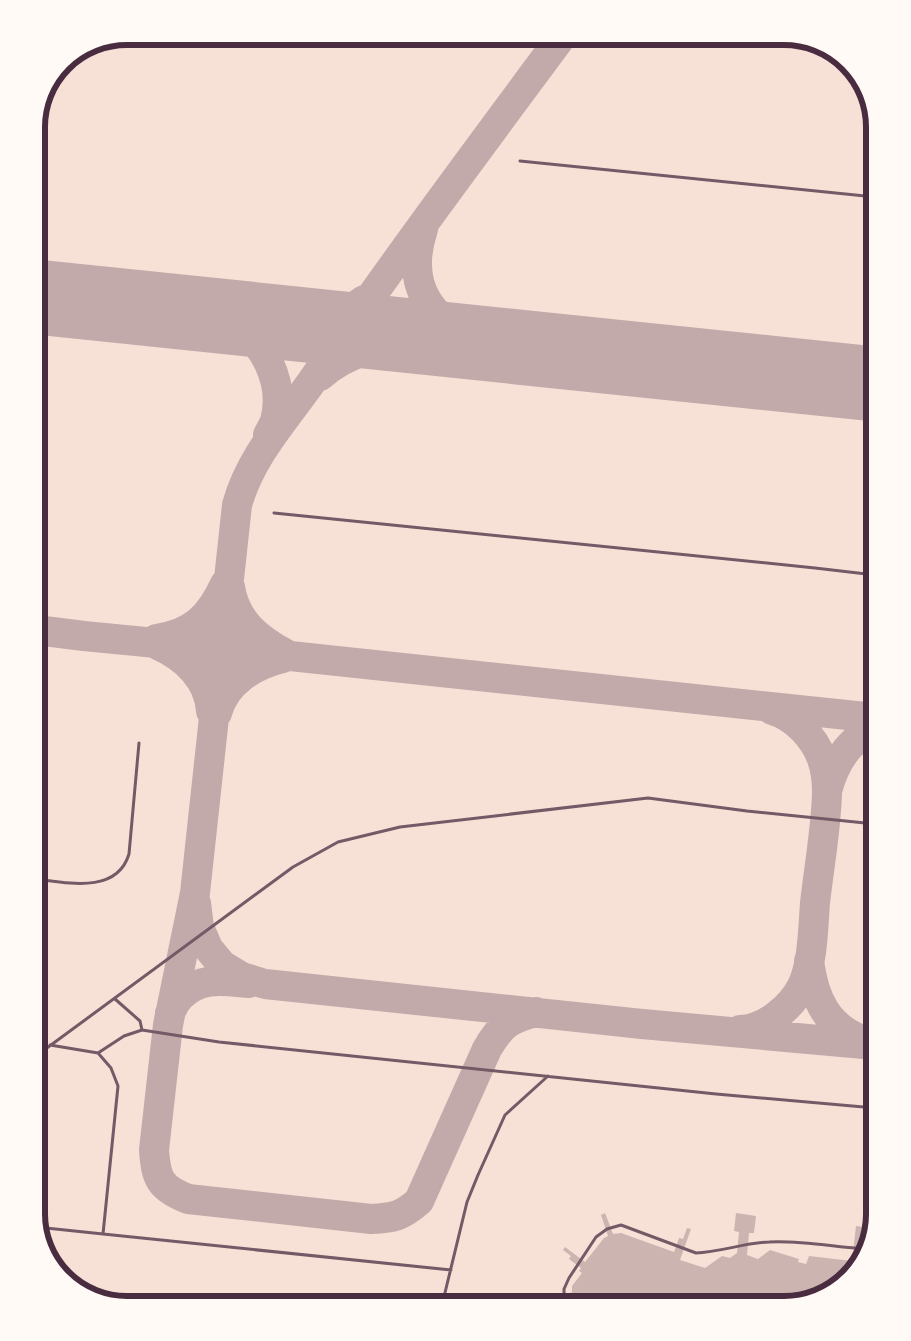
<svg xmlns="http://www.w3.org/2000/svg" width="911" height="1341" font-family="'Source Sans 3',sans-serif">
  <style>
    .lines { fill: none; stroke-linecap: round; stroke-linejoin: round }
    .taxiway { stroke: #c3aaaa; stroke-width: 30 }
    .runway { stroke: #c3aaaa; stroke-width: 75 }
    .building { fill: #ccb4b1 }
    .service { stroke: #755966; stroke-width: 3 }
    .rim { fill: none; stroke: #4a2c40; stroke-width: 6 }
  </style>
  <rect width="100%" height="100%" fill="#f7e1d7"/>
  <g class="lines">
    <path class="taxiway" d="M423,229C404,287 431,322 484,343
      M197,314C207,317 220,318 230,323C265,340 285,383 275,421C273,426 270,431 268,435
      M311,325L341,316L364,300
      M320,376C348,351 388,342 424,337
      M230,587C235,621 258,639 286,654
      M36,630L84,636L290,656L875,718
      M156,639C192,634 210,617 225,584
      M158,645C185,657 209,679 211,711
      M217,713C225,682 254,665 283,658
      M827,791C834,765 848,739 875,729
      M196,903L199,927L208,948L222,965L242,977L265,984L642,1024L875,1045
      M809,961C814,999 827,1028 865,1041
      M536,1012C509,1019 501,1025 487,1049L419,1201C402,1216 394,1218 371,1219L188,1199C160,1188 156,1179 154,1150L168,1025L195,893L237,505C251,454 288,417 317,374C396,259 479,148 562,36
      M170,1013C173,1007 176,1000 181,996C201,976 224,981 249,983
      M740,1030C765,1029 791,1008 802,986C813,963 813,928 815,903C819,867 826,830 827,793C827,782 826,770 822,759C814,737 795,717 772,710"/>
    <path class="runway" d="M36,297L875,384"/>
  </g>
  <path class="building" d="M605,1213L613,1234L621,1233L674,1252L679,1238L683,1239L687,1228L691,1229L680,1260L705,1268L722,1256L730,1258L737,1253L739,1232L734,1231L736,1213L756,1216L754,1233H749L747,1255L758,1259L770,1250L799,1259L798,1262L806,1264L809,1256L852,1261L856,1226L870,1228L862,1260L829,1293L784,1305H573V1301L566,1305H554L553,1303L572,1292V1286L582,1273L579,1271L581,1268L569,1259L571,1256L563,1250L565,1247L585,1262L604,1238L608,1236L601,1215Z"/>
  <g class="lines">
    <path class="service" d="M520,161L875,197
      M274,513L815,568L875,575
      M36,879C68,883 117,894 129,854L139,743
      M115,999L140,1021L142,1030
      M50,1045L98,1053L124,1036L142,1030L219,1042L716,1094L875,1108
      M36,1056L293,867L338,842L400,827L648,798L747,811L875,824
      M41,1230L46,1228L103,1234L118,1086L111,1068L98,1053
      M103,1234L451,1270
      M442,1305L467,1202L478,1175L505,1115L548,1076
      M564,1305V1289L569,1278L596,1237L607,1229L621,1225L696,1253C720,1252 744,1243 769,1242C798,1240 835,1247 865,1249"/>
  </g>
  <path d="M0 0H911V1341H0ZM127 45H784A82 82 0 0 1 866 127V1214A82 82 0 0 1 784 1296H127A82 82 0 0 1 45 1214V127A82 82 0 0 1 127 45Z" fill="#fffaf5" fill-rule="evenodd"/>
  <path class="rim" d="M127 45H784A82 82 0 0 1 866 127V1214A82 82 0 0 1 784 1296H127A82 82 0 0 1 45 1214V127A82 82 0 0 1 127 45Z"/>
</svg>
